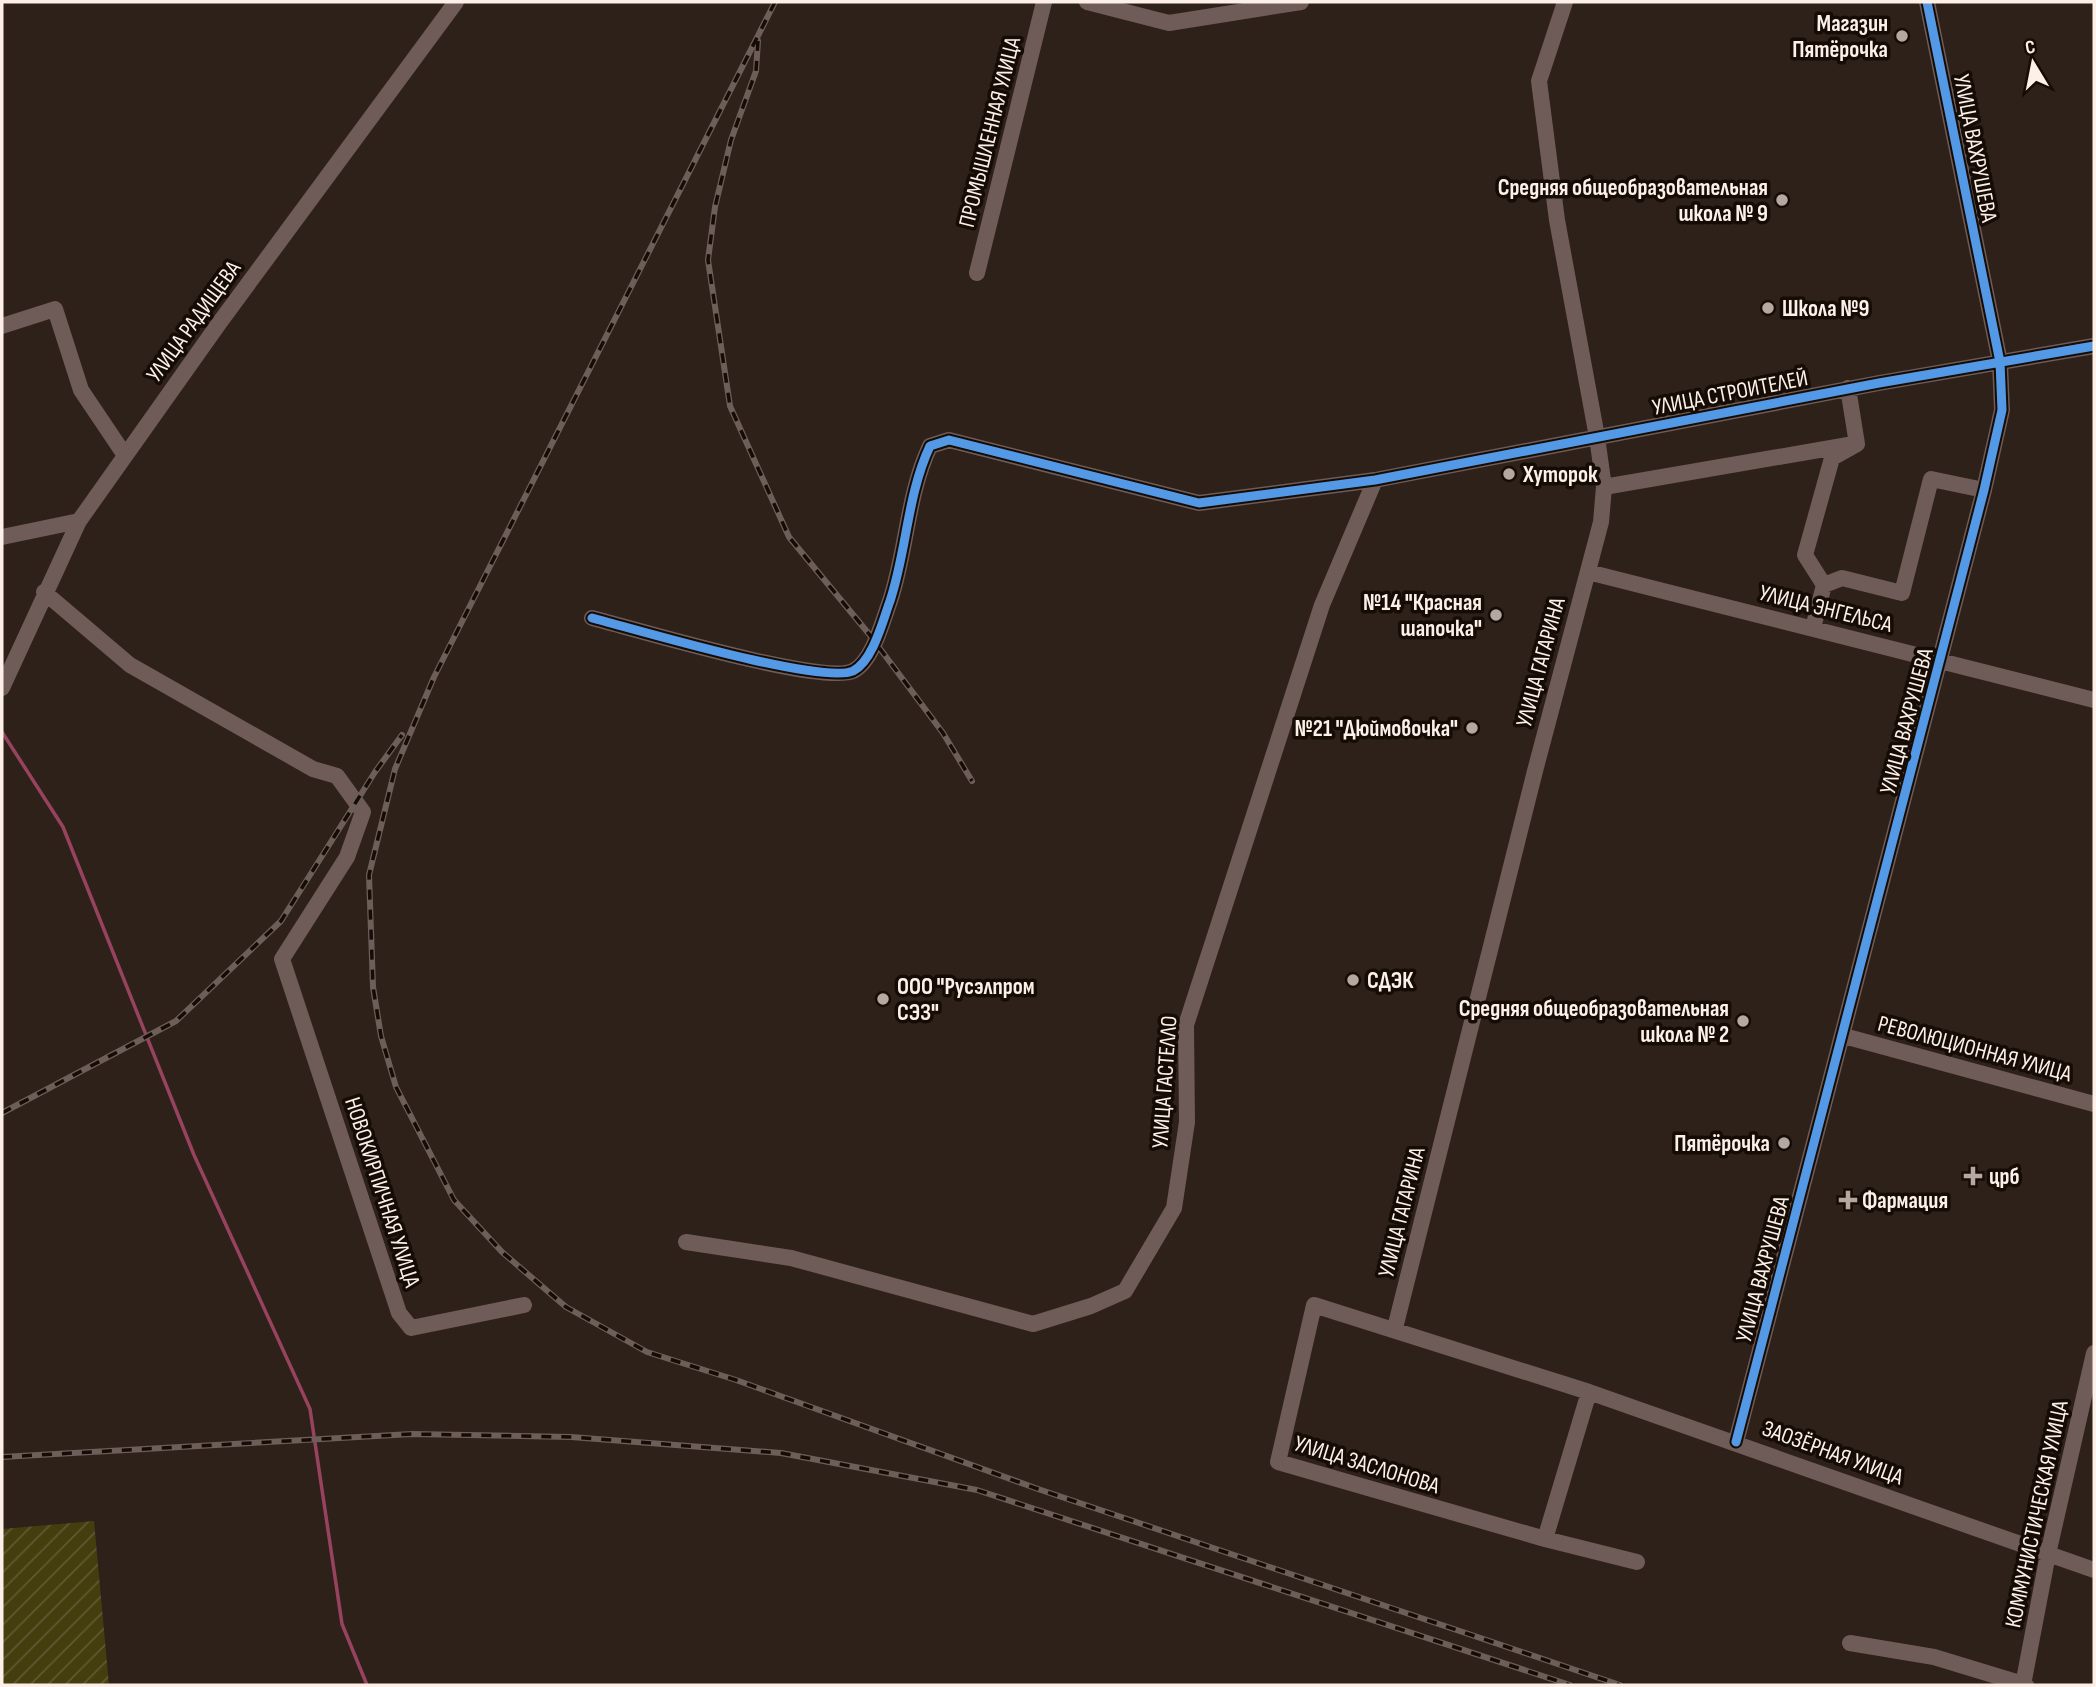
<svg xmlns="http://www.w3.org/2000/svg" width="2096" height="1687" font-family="'Sofia Sans Condensed',sans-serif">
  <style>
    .garden { fill: url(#garden-furrows) }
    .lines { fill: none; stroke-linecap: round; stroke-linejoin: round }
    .stream { stroke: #97435f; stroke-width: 3.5 }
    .minor { stroke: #6f5b58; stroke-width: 16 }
    .rail-casing { stroke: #6d5e5a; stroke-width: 6 }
    .rail { stroke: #160c06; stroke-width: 3.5; stroke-dasharray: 10; stroke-linecap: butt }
    .cycleway-casing { stroke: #160c06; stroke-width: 13 }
    .cycleway { stroke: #5399e6; stroke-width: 9 }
    .poi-dot { fill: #b5a8a0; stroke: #160c06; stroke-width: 2.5 }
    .labels { text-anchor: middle; stroke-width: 7; stroke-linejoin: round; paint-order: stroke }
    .poi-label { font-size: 23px; font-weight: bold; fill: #fdf0e9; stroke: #160c06; text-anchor: end }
    .street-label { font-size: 23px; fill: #fdf0e9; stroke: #160c06 }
  </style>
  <defs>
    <pattern id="garden-furrows" width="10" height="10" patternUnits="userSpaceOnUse" patternTransform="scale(1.75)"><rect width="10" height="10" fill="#443d0e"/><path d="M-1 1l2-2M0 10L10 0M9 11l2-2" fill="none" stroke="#605931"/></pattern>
  </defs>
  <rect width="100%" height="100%" fill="#2e2119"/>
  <path class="garden" d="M94,1521L109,1685H2V1529Z"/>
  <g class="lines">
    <path class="stream" d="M2,732L63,827L194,1155L310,1409L342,1624L367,1685"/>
    <path class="minor" d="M1087,2L1169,23L1301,2
      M977,273L1044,2
      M2,326L55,309L81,390L124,454
      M1604,487L1848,445
      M2,537L79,521
      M1588,572L2094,700
      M1824,585L1842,578L1902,593L1931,479L1984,490
      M44,592L130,665L313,769L337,776L363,812L347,857L282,959L399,1313L411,1328L524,1305
      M592,618C635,629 822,685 853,671C873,661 883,620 890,601C907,550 907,495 930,446L949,440L1199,503L1375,480L1879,383L2094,346
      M1813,628L1824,585L1805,555L1832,458L1857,444L1848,388
      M2,688L79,521L220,322L456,2
      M1844,1036L2094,1104
      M686,1242L791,1258L1033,1324L1091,1306L1125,1291L1174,1208L1187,1122L1186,1025L1322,605L1375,480
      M1395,1328L1535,771L1601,522L1604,487L1597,437L1557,220L1539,81L1565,2
      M1736,1442L1984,490L2002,410L2000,362L1927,2
      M1545,1539L1589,1392
      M1637,1562L1545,1539L1278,1462L1314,1305L1589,1392L2094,1570
      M1850,1643L1934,1657L2026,1685
      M2023,1685L2048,1554L2094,1353"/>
    <defs>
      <path id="rail" d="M775,2L434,677L395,769L369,875L373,987L381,1036L396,1087L454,1200L502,1252L566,1307L647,1352L736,1380L1038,1489L1620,1685
        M758,41L756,71L731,140L715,207L708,260L730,406L789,537L869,634L943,733L972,781
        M2,1113L176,1021L281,921L375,772L402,735
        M2,1457L412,1434L571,1437L781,1453L977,1490L1570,1685"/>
    </defs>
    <use href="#rail" class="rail-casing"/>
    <use href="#rail" class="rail"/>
    <defs>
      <path id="cycleway" d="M592,618C635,629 822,685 853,671C873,661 883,620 890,601C907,550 907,495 930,446L949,440L1199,503L1375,480L1879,383L2094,346
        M1736,1442L1984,490L2002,410L2000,362L1927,2"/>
    </defs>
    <use href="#cycleway" class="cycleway-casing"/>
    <use href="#cycleway" class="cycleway"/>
  </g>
  <g class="poi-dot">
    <circle cx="1902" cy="36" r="7"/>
    <circle cx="1782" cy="200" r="7"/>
    <circle cx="1768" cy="308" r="7"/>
    <circle cx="1509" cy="474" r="7"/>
    <circle cx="1496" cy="615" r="7"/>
    <circle cx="1472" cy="728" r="7"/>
    <circle cx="1353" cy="980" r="7"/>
    <circle cx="883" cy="999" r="7"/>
    <circle cx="1743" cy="1021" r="7"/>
    <circle cx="1784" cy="1143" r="7"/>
    <path d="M1969.5 1165.5h7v7h7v7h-7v7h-7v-7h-7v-7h7z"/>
    <path d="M1844.5 1189.5h7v7h7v7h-7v7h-7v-7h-7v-7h7z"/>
  </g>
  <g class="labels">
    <g class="poi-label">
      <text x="1888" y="31">Магазин<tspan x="1888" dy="26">Пятёрочка</tspan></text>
      <text x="1768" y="195">Средняя общеобразовательная<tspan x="1768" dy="26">школа № 9</tspan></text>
      <text x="1782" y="316" text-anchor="start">Школа №9</text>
      <text x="1523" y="482" text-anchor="start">Хуторок</text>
      <text x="1482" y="610">№14 "Красная<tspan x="1482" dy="26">шапочка"</tspan></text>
      <text x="1458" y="736">№21 "Дюймовочка"</text>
      <text x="1367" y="988" text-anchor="start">СДЭК</text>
      <text x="897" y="994" text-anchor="start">ООО "Русэлпром<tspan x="897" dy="26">СЭЗ"</tspan></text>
      <text x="1729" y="1016">Средняя общеобразовательная<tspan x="1729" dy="26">школа № 2</tspan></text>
      <text x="1770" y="1151">Пятёрочка</text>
      <text x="1989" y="1184" text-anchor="start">црб</text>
      <text x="1862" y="1208" text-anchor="start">Фармация</text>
    </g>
    <g class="street-label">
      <text transform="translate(989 132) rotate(-76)" y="8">ПРОМЫШЛЕННАЯ УЛИЦА</text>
      <text transform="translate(1976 148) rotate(79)" y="8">УЛИЦА ВАХРУШЕВА</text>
      <text transform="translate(193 321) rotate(-54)" y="8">УЛИЦА РАДИЩЕВА</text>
      <text transform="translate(1730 392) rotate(-11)" y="8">УЛИЦА СТРОИТЕЛЕЙ</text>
      <text transform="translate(1826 608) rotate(14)" y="8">УЛИЦА ЭНГЕЛЬСА</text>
      <text transform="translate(1540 662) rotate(-75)" y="8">УЛИЦА ГАГАРИНА</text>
      <text transform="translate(1906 721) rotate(-75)" y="8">УЛИЦА ВАХРУШЕВА</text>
      <text transform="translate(1975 1048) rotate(15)" y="8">РЕВОЛЮЦИОННАЯ УЛИЦА</text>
      <text transform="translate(1164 1082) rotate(-86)" y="8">УЛИЦА ГАСТЕЛЛО</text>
      <text transform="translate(383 1192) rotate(72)" y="8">НОВОКИРПИЧНАЯ УЛИЦА</text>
      <text transform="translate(1401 1212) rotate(-76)" y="8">УЛИЦА ГАГАРИНА</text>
      <text transform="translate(1762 1269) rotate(-75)" y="8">УЛИЦА ВАХРУШЕВА</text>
      <text transform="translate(1833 1452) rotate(20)" y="8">ЗАОЗЁРНАЯ УЛИЦА</text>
      <text transform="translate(1367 1464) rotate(17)" y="8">УЛИЦА ЗАСЛОНОВА</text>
      <text transform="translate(2036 1514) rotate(-78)" y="8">КОММУНИСТИЧЕСКАЯ УЛИЦА</text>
    </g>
  </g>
  <rect width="2096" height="1687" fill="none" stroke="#fdf0e9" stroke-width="7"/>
  <g transform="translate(2033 63) rotate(350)" stroke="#160c06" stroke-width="5" paint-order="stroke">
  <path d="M0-5L12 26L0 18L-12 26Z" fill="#fdf0e9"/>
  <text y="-10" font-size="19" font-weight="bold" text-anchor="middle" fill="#fdf0e9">С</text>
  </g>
</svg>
